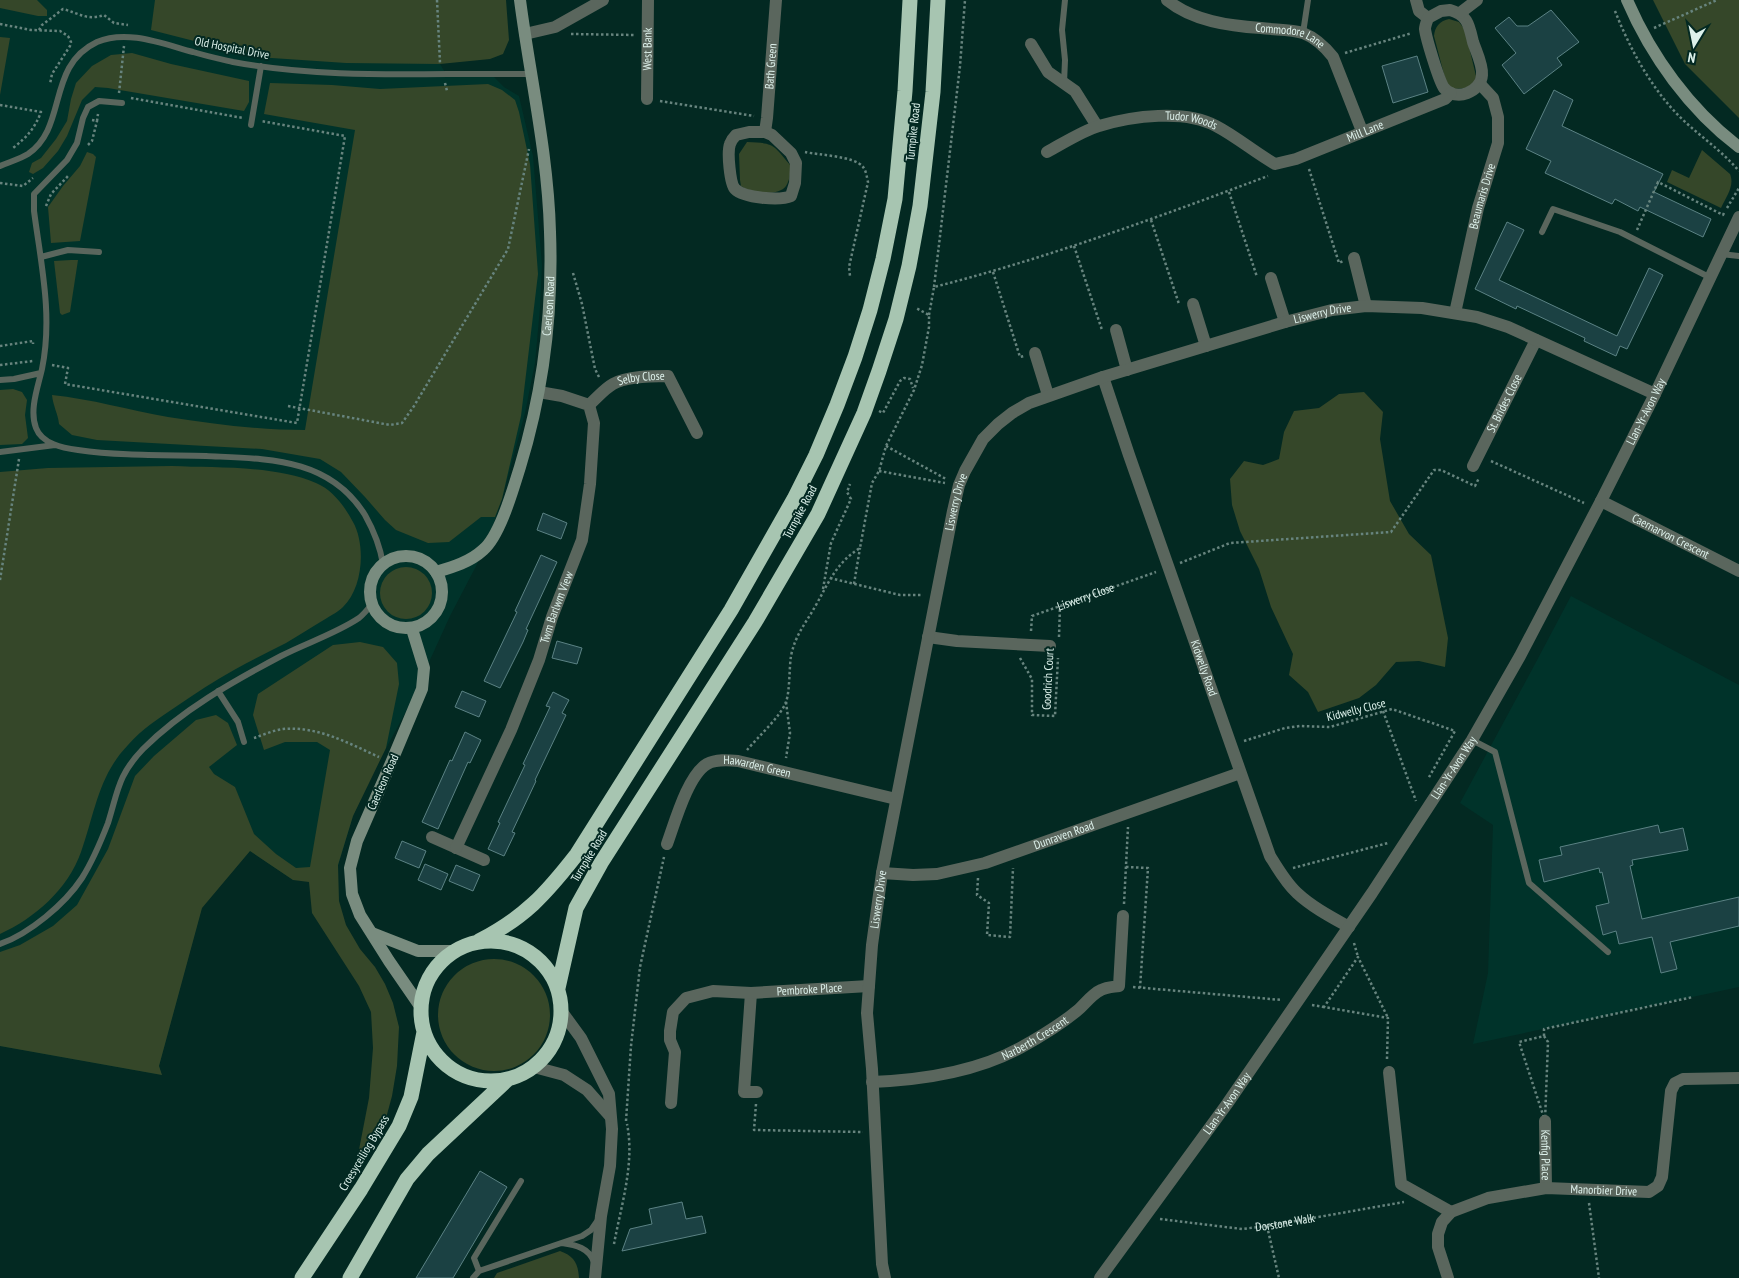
<svg xmlns="http://www.w3.org/2000/svg" width="1739" height="1278" font-family="'PT Sans Narrow',sans-serif">
  <style>
    .built { fill: #00332a }
    .green { fill: #354729 }
    .building { fill: #1b4143; stroke: #5b8284 }
    .lines { fill: none; stroke-linecap: round; stroke-linejoin: round }
    .path { stroke: #67847e; stroke-width: 2.5; stroke-dasharray: 2.5 2.5; stroke-linecap: butt }
    .lane { stroke: #5a665d; stroke-width: 6 }
    .street { stroke: #5a665d; stroke-width: 12 }
    .secondary { stroke: #798c7f; stroke-width: 12 }
    .highway { stroke: #a7c5b1; stroke-width: 15 }
    .labels { text-anchor: middle; stroke-width: 4; stroke-linejoin: round; paint-order: stroke }
    .street-label { font-size: 12px; fill: #ddf1eb; stroke: #032922 }
  </style>
  <rect width="100%" height="100%" fill="#032922"/>
  <path class="built" d="M0,0H437L440,64L446,74H491L504,87L519,96L533,156L542,265L540,308L535,363L525,413L502,499L485,549L450,616L410,704L369,780L353,816L338,866V878L293,880L250,851L202,907L159,1066L162,1075L0,1046Z
    M1571,596L1739,685V987L1473,1044L1488,973L1493,825L1460,803L1535,664Z"/>
  <path class="green" d="M0,0H37L47,10V16H38L0,8Z
    M155,0H506L509,40L503,54L490,59L440,64L346,63L257,57L151,30Z
    M1653,0H1739V118L1685,64Z
    M1449,19L1459,22L1465,30L1476,76L1475,81L1468,88L1453,89L1446,82L1434,36C1435,27 1439,21 1449,19Z
    M0,37L10,38L0,95Z
    M132,53L171,64L249,81V102L244,111L108,88L95,87L82,100L67,136L58,151L43,168L33,174L29,172L32,163L41,158L56,139L67,121L71,99L76,83L92,66L111,55Z
    M270,83L332,85L380,89L488,84L502,90L515,100L519,112L530,164L538,274L521,416L502,499L495,517H481L449,542L428,543L396,530L385,520L365,497L341,472L320,459L262,449L97,440L72,435L59,424C58,414 53,406 52,395C91,399 129,410 168,417C213,424 259,430 305,430L355,130L264,114Z
    M747,142C775,143 773,145 791,166C790,173 790,180 786,186C778,197 751,193 741,186L740,180L739,154Z
    M1702,150L1730,174C1735,186 1726,197 1721,208L1667,182L1672,170L1689,178Z
    M87,152L93,154L96,157L80,241L51,243L48,207L63,186L80,166Z
    M71,260H78L70,312L62,315L60,313L54,261Z
    M13,389L22,392L27,400L25,415L28,438L22,444L0,445V390Z
    M1364,392L1383,412L1380,439L1390,501L1409,534L1431,555L1448,638L1445,667L1419,661L1396,662L1376,685L1359,698L1318,712L1308,692L1289,675L1293,654L1271,607L1259,569L1240,531L1232,505L1230,479L1244,461L1263,465L1279,459L1284,432L1294,411L1319,408L1339,394Z
    M172,466C215,468 276,465 316,483C333,490 345,507 353,522C366,545 363,588 343,607C339,611 332,615 327,618C313,626 300,635 286,643C269,652 251,660 234,670C214,681 196,693 177,706C159,718 142,729 128,745C98,776 95,813 81,852C68,889 35,918 0,934V472L48,468Z
    M380 593a26 26 0 1 1 52 0a26 26 0 1 1-52 0Z
    M360,642L383,647L397,663L399,684L386,748L353,816L338,865L339,901L346,925L360,949L375,967L385,984L393,1003L399,1027L397,1066L392,1096L382,1133L357,1160L369,1098L373,1048L371,1012L359,986L312,913L309,882L293,880L250,851L202,908L159,1066L162,1075L0,1046V952L20,945L53,926L77,905L108,849L135,776L154,756L196,720L216,715L228,723L237,745L209,767L214,774L235,787L254,834L276,854L296,868L310,867L330,750L317,742H285L264,750L253,715L258,694L333,645Z
    M438 1015a56 56 0 1 1 112 0a56 56 0 1 1-112 0Z
    M560,1251C574,1256 578,1263 579,1278H494L497,1273Z"/>
  <path class="building" d="M1551,10L1579,42L1557,58L1562,65L1524,94L1502,65L1516,53L1495,28L1509,17L1517,26H1528Z
    M1417,56L1428,92L1393,103L1382,66Z
    M1554,90L1573,100L1562,126L1663,174L1654,192L1711,219L1703,237L1640,207L1638,211L1615,199L1612,204L1545,173L1551,161L1526,149Z
    M1507,222L1524,230L1499,280L1617,336L1649,268L1663,275L1627,349L1620,346L1616,356L1584,341L1585,338L1517,306L1516,309L1475,289Z
    M543,513L567,523L561,539L537,530Z
    M541,555L557,562L526,629L528,630L523,642L500,688L484,681L517,612L515,611Z
    M557,641L582,648L577,664L552,658Z
    M462,691L486,701L479,717L455,707Z
    M553,692L569,700L562,713L566,715L535,780L536,781L512,832L515,833L504,856L488,849L500,823L498,822L525,765L523,764L550,707L546,706Z
    M465,732L481,740L470,763L468,762L438,829L422,822L450,760L452,761Z
    M1658,825L1660,833L1683,828L1688,850L1632,860L1633,865L1630,866L1642,919L1739,897V926L1670,942L1677,969L1661,973L1652,937L1619,944L1616,931L1603,935L1596,906L1609,903L1602,872L1600,873L1599,868L1544,882L1539,860L1562,855L1560,847Z
    M402,841L426,851L419,868L395,858Z
    M425,864L448,874L441,890L418,880Z
    M456,865L480,875L473,891L449,881Z
    M480,1171L507,1187L453,1278H416Z
    M682,1202L686,1219L702,1216L706,1233L622,1251L630,1229L652,1224L649,1209Z"/>
  <g class="lines">
    <g class="path">
      <path d="M437,0L440,63"/>
      <path d="M1615,11C1630,49 1652,90 1682,119C1701,137 1722,151 1739,171"/>
      <path d="M0,24L31,30L60,31L68,36L71,42L70,46L52,74L50,84"/>
      <path d="M1654,28L1717,0"/>
      <path d="M39,30L42,25L63,9C78,13 88,21 104,15L114,23L128,25"/>
      <path d="M571,34L636,35"/>
      <path d="M1345,53L1412,33"/>
      <path d="M445,83L447,91"/>
      <path d="M119,93L124,46"/>
      <path d="M131,98L243,118"/>
      <path d="M660,101L754,116"/>
      <path d="M0,105L41,112C35,128 27,137 13,148"/>
      <path d="M92,120L97,121L98,114"/>
      <path d="M88,145L92,141L97,121"/>
      <path d="M805,152C818,155 855,156 863,167C866,170 867,178 868,182L849,267L850,276"/>
      <path d="M1309,169L1339,263L1343,261"/>
      <path d="M0,183L23,186L33,178"/>
      <path d="M1229,192L1257,277"/>
      <path d="M46,206L51,194L69,175"/>
      <path d="M1727,208L1739,188"/>
      <path d="M1151,220L1179,304"/>
      <path d="M1637,230L1658,182L1723,215L1724,213"/>
      <path d="M1074,246L1102,330"/>
      <path d="M993,272L1020,357L1024,356"/>
      <path d="M573,273L582,304L595,369L599,377"/>
      <path d="M934,287L960,66L965,0"/>
      <path d="M929,315L934,287C1048,258 1158,217 1268,176"/>
      <path d="M0,346L33,341V344"/>
      <path d="M0,365L33,361"/>
      <path d="M52,365L68,368L65,384L297,423L345,136L261,121"/>
      <path d="M288,406L390,425L402,423L414,406L508,249L529,149"/>
      <path d="M879,411L883,413L900,381L904,378L910,379L913,388"/>
      <path d="M886,446L946,479"/>
      <path d="M1491,461L1584,503"/>
      <path d="M879,471L945,483"/>
      <path d="M1180,563L1230,543L1391,532L1434,470H1441L1475,486L1479,478"/>
      <path d="M830,578L900,595H923"/>
      <path d="M0,580L19,459"/>
      <path d="M854,584L860,548"/>
      <path d="M823,589L831,543L851,499L847,492L850,484"/>
      <path id="s1" d="M1031,631L1032,616L1156,572"/>
      <path d="M1059,637L1060,606"/>
      <path d="M1020,658L1032,679V715L1055,716L1058,658"/>
      <path d="M786,702L790,733L786,758"/>
      <path d="M1383,711L1416,801"/>
      <path d="M254,738C263,735 274,730 283,729C318,726 348,743 379,757"/>
      <path d="M1244,741L1285,728L1300,726L1330,727L1392,709L1455,731L1428,779"/>
      <path d="M747,750C757,738 781,716 786,702C790,691 789,669 791,656C795,635 806,623 816,605C829,582 836,563 860,548L872,483L879,471L886,446L914,390L922,365L929,327V315L916,308"/>
      <path d="M1126,867L1148,868L1140,988"/>
      <path d="M1293,868L1388,843"/>
      <path d="M978,878L977,895L989,903L987,935L1010,937L1013,868"/>
      <path d="M1124,904L1128,827"/>
      <path d="M1354,943L1358,957"/>
      <path d="M1133,987L1282,1000"/>
      <path d="M1312,1005L1324,1007"/>
      <path d="M1544,1036L1548,1042L1545,1121L1519,1042Z"/>
      <path d="M1544,1036V1029L1693,997"/>
      <path d="M1387,1059L1388,1018L1324,1007L1358,957L1388,1018"/>
      <path d="M756,1104L754,1130L863,1132"/>
      <path d="M626,1121L631,1046L640,967L664,857"/>
      <path d="M1589,1203L1599,1278"/>
      <path id="s2" d="M1160,1219L1242,1229L1267,1226L1404,1202"/>
      <path d="M1267,1226L1279,1278"/>
      <path d="M614,1244C621,1206 635,1163 627,1124"/>
    </g>
    <path class="lane" d="M1303,33L1308,0
      M1064,83L1065,60L1062,30L1065,0
      M122,103L99,101L88,107L83,118L77,143L67,160L34,194V211C41,264 53,316 42,369C38,387 29,410 36,428C42,444 63,448 78,450C120,456 164,455 206,456C267,459 329,457 365,515C374,531 380,546 383,564
      M251,125L261,66
      M0,166C9,162 20,159 28,154C68,127 46,66 97,42C127,29 163,44 193,52C206,56 220,59 233,62C303,75 376,75 448,74C475,74 503,74 531,74
      M1542,232L1553,209L1620,232L1709,277
      M1721,254L1739,256
      M41,257L68,250L99,252
      M0,380L14,379L41,373
      M0,452L55,445
      M218,691L238,722L244,742
      M1472,740L1495,752L1529,883L1608,952
      M0,944C29,934 65,904 82,878C92,862 101,841 108,823C118,791 118,775 143,749C182,710 232,682 281,656C306,643 335,634 359,618C364,614 368,609 372,604
      M562,1243C576,1245 589,1248 594,1262
      M479,1271L474,1258L521,1181
      M473,1278L479,1271L582,1236L591,1230L598,1220"/>
    <g class="street">
      <path id="s3" d="M1167,0C1193,21 1229,26 1261,28C1275,30 1290,29 1303,33C1316,38 1325,47 1333,57L1362,131"/>
      <path d="M1416,0L1419,11L1428,18"/>
      <path d="M1450,10C1468,15 1469,25 1473,42C1476,51 1483,65 1482,75C1481,92 1456,102 1444,88C1439,81 1426,38 1425,29C1425,26 1427,21 1428,18L1441,11Z"/>
      <path d="M1460,13L1477,0"/>
      <path d="M525,34L555,27L603,0"/>
      <path d="M1031,44L1048,72L1075,91L1097,126"/>
      <path id="s4" d="M647,99L648,0"/>
      <path d="M749,132H765L772,135L791,153L796,163L795,183L791,196C780,201 744,198 735,189C730,184 727,152 730,144C731,141 734,137 736,135Z"/>
      <path id="s5" d="M765,132L767,118L776,0"/>
      <path id="s6" d="M1047,152C1062,144 1084,130 1099,126C1132,116 1185,109 1216,126C1237,137 1254,152 1275,164L1296,159L1445,99L1451,93"/>
      <path d="M1354,258L1366,306"/>
      <path d="M1271,278L1285,322"/>
      <path d="M1193,304L1206,346"/>
      <path id="s7" d="M1455,313L1478,208L1498,143V117L1493,98L1480,84"/>
      <path d="M1116,330L1127,370"/>
      <path d="M1035,353L1048,395"/>
      <path id="s8" d="M1103,377L1129,455L1270,856C1278,869 1286,883 1297,893C1312,907 1331,917 1349,927"/>
      <path id="s9" d="M589,405C597,398 604,389 613,384C627,376 653,376 668,376L697,433"/>
      <path id="s10" d="M1473,466L1536,340"/>
      <path id="s11" d="M1601,501L1739,571"/>
      <path d="M928,637L957,641L1050,646"/>
      <path d="M432,837L484,860"/>
      <path id="s12" d="M667,844C675,822 688,775 707,764C716,759 728,760 738,761L896,799"/>
      <path id="s13" d="M456,848L511,730L539,660L552,617L582,540L590,484L594,423L589,405L562,396L539,392"/>
      <path id="s14" d="M882,873L913,875L937,874L985,863L1240,773"/>
      <path d="M751,993L744,1092H757"/>
      <path d="M562,1012L581,1038L609,1094L612,1129L610,1166L601,1216L595,1278"/>
      <path d="M534,1067L564,1075L587,1090L610,1116"/>
      <path d="M1389,1072L1401,1184L1451,1212"/>
      <path id="s15" d="M872,1082C922,1080 976,1072 1020,1048C1040,1037 1060,1025 1078,1010C1085,1004 1092,994 1101,990C1107,987 1113,987 1119,986L1123,916"/>
      <path id="s16" d="M671,1103L675,1052L670,1040V1031L673,1012L686,998L713,991L751,993L869,986"/>
      <path id="s17" d="M1545,1121L1546,1188"/>
      <path id="s18" d="M885,1278L882,1264L872,1069L867,1013L872,945L882,873L953,511L959,485L965,471L983,439L998,424L1012,413L1029,403L1103,377L1285,322L1332,310L1366,306L1422,308L1477,317L1508,327L1655,394"/>
      <path id="s19" d="M1100,1278L1227,1104L1372,893L1472,740L1520,656L1601,501L1655,394L1739,217"/>
      <path id="s20" d="M1448,1278L1438,1247V1234L1442,1222L1451,1212L1488,1198L1546,1188L1649,1192L1658,1186L1662,1177L1671,1091L1675,1083L1683,1079L1739,1078"/>
    </g>
    <g class="secondary">
      <path d="M1627,0C1651,56 1690,110 1739,147"/>
      <circle cx="406" cy="592" r="36"/>
      <path id="s21" d="M436,572C453,567 470,562 483,550C500,536 513,489 520,467C543,392 553,312 550,232C548,154 530,77 520,0"/>
      <path d="M412,629L424,668L422,689L391,763L357,841L350,868L352,894L360,915L389,961L420,1006"/>
      <path d="M372,933L418,951H452"/>
    </g>
    <path class="highway" d="M421 1011a70 70 0 1 1 140 0a70 70 0 1 1-140 0Z
      M479,941C525,917 545,895 577,854L731,610L794,499L816,455L837,405L855,357L870,310L883,259L895,199L905,91L910,0
      M558,988L576,908L601,863L755,622L818,514L864,413L879,371L896,319L909,266L920,206L933,92L938,0
      M302,1278L361,1189L399,1126L411,1097L424,1032
      M350,1278L407,1179L428,1154L508,1079"/>
  </g>
  <g class="labels">
    <g class="street-label">
      <text dy="4" stroke="none"><textPath href="#s3" startOffset="130">Commodore Lane</textPath></text>
      <text transform="translate(232 48) rotate(11)" y="4">Old Hospital Drive</text>
      <text dy="4" stroke="none"><textPath href="#s4" startOffset="50">West Bank</textPath></text>
      <text dy="4" stroke="none"><textPath href="#s5" startOffset="66">Bath Green</textPath></text>
      <text dy="4" stroke="none"><textPath href="#s6" startOffset="152">Tudor Woods</textPath></text>
      <text dy="4" stroke="none"><textPath href="#s6" startOffset="344">Mill Lane</textPath></text>
      <text transform="translate(913 132) rotate(-84)" y="4">Turnpike Road</text>
      <text dy="4" stroke="none"><textPath href="#s7" startOffset="120">Beaumaris Drive</textPath></text>
      <text dy="4" stroke="none"><textPath href="#s21" startOffset="308">Caerleon Road</textPath></text>
      <text dy="4" stroke="none"><textPath href="#s18" startOffset="1220">Liswerry Drive</textPath></text>
      <text dy="4" stroke="none"><textPath href="#s9" startOffset="61">Selby Close</textPath></text>
      <text dy="4" stroke="none"><textPath href="#s10" startOffset="70">St. Brides Close</textPath></text>
      <text dy="4" stroke="none"><textPath href="#s19" startOffset="1026">Llan-Yr-Avon Way</textPath></text>
      <text dy="4" stroke="none"><textPath href="#s18" startOffset="785">Liswerry Drive</textPath></text>
      <text transform="translate(800 512) rotate(-62)" y="4">Turnpike Road</text>
      <text dy="4" stroke="none"><textPath href="#s11" startOffset="78">Caernarvon Crescent</textPath></text>
      <text dy="4" stroke="none"><textPath href="#s1" startOffset="72">Liswerry Close</textPath></text>
      <text dy="4" stroke="none"><textPath href="#s13" startOffset="261">Twm Barlwm View</textPath></text>
      <text dy="4" stroke="none"><textPath href="#s8" startOffset="308">Kidwelly Road</textPath></text>
      <text transform="translate(1048 679) rotate(-87)" y="4">Goodrich Court</text>
      <text transform="translate(1356 710) rotate(-14)" y="4">Kidwelly Close</text>
      <text dy="4" stroke="none"><textPath href="#s12" startOffset="142">Hawarden Green</textPath></text>
      <text dy="4" stroke="none"><textPath href="#s19" startOffset="621">Llan-Yr-Avon Way</textPath></text>
      <text transform="translate(383 782) rotate(-66)" y="4">Caerleon Road</text>
      <text dy="4" stroke="none"><textPath href="#s14" startOffset="188">Dunraven Road</textPath></text>
      <text transform="translate(589 856) rotate(-59)" y="4">Turnpike Road</text>
      <text dy="4" stroke="none"><textPath href="#s18" startOffset="380">Liswerry Drive</textPath></text>
      <text dy="4" stroke="none"><textPath href="#s16" startOffset="236">Pembroke Place</textPath></text>
      <text dy="4" stroke="none"><textPath href="#s15" startOffset="171">Narberth Crescent</textPath></text>
      <text dy="4" stroke="none"><textPath href="#s19" startOffset="216">Llan-Yr-Avon Way</textPath></text>
      <text transform="translate(364 1153) rotate(-59)" y="4">Croesyceiliog Bypass</text>
      <text dy="4" stroke="none"><textPath href="#s17" startOffset="34">Kenfig Place</textPath></text>
      <text dy="4" stroke="none"><textPath href="#s20" startOffset="228">Manorbier Drive</textPath></text>
      <text dy="4" stroke="none"><textPath href="#s2" startOffset="126">Dorstone Walk</textPath></text>
    </g>
  </g>
  <g transform="translate(1694 45) rotate(190)" stroke="#032922" stroke-width="4" paint-order="stroke">
  <path d="M0-4L9 19L0 12L-9 19Z" fill="#ddf1eb"/>
  <text y="-8" font-size="14" font-weight="bold" text-anchor="middle" fill="#ddf1eb">N</text>
  </g>
</svg>
